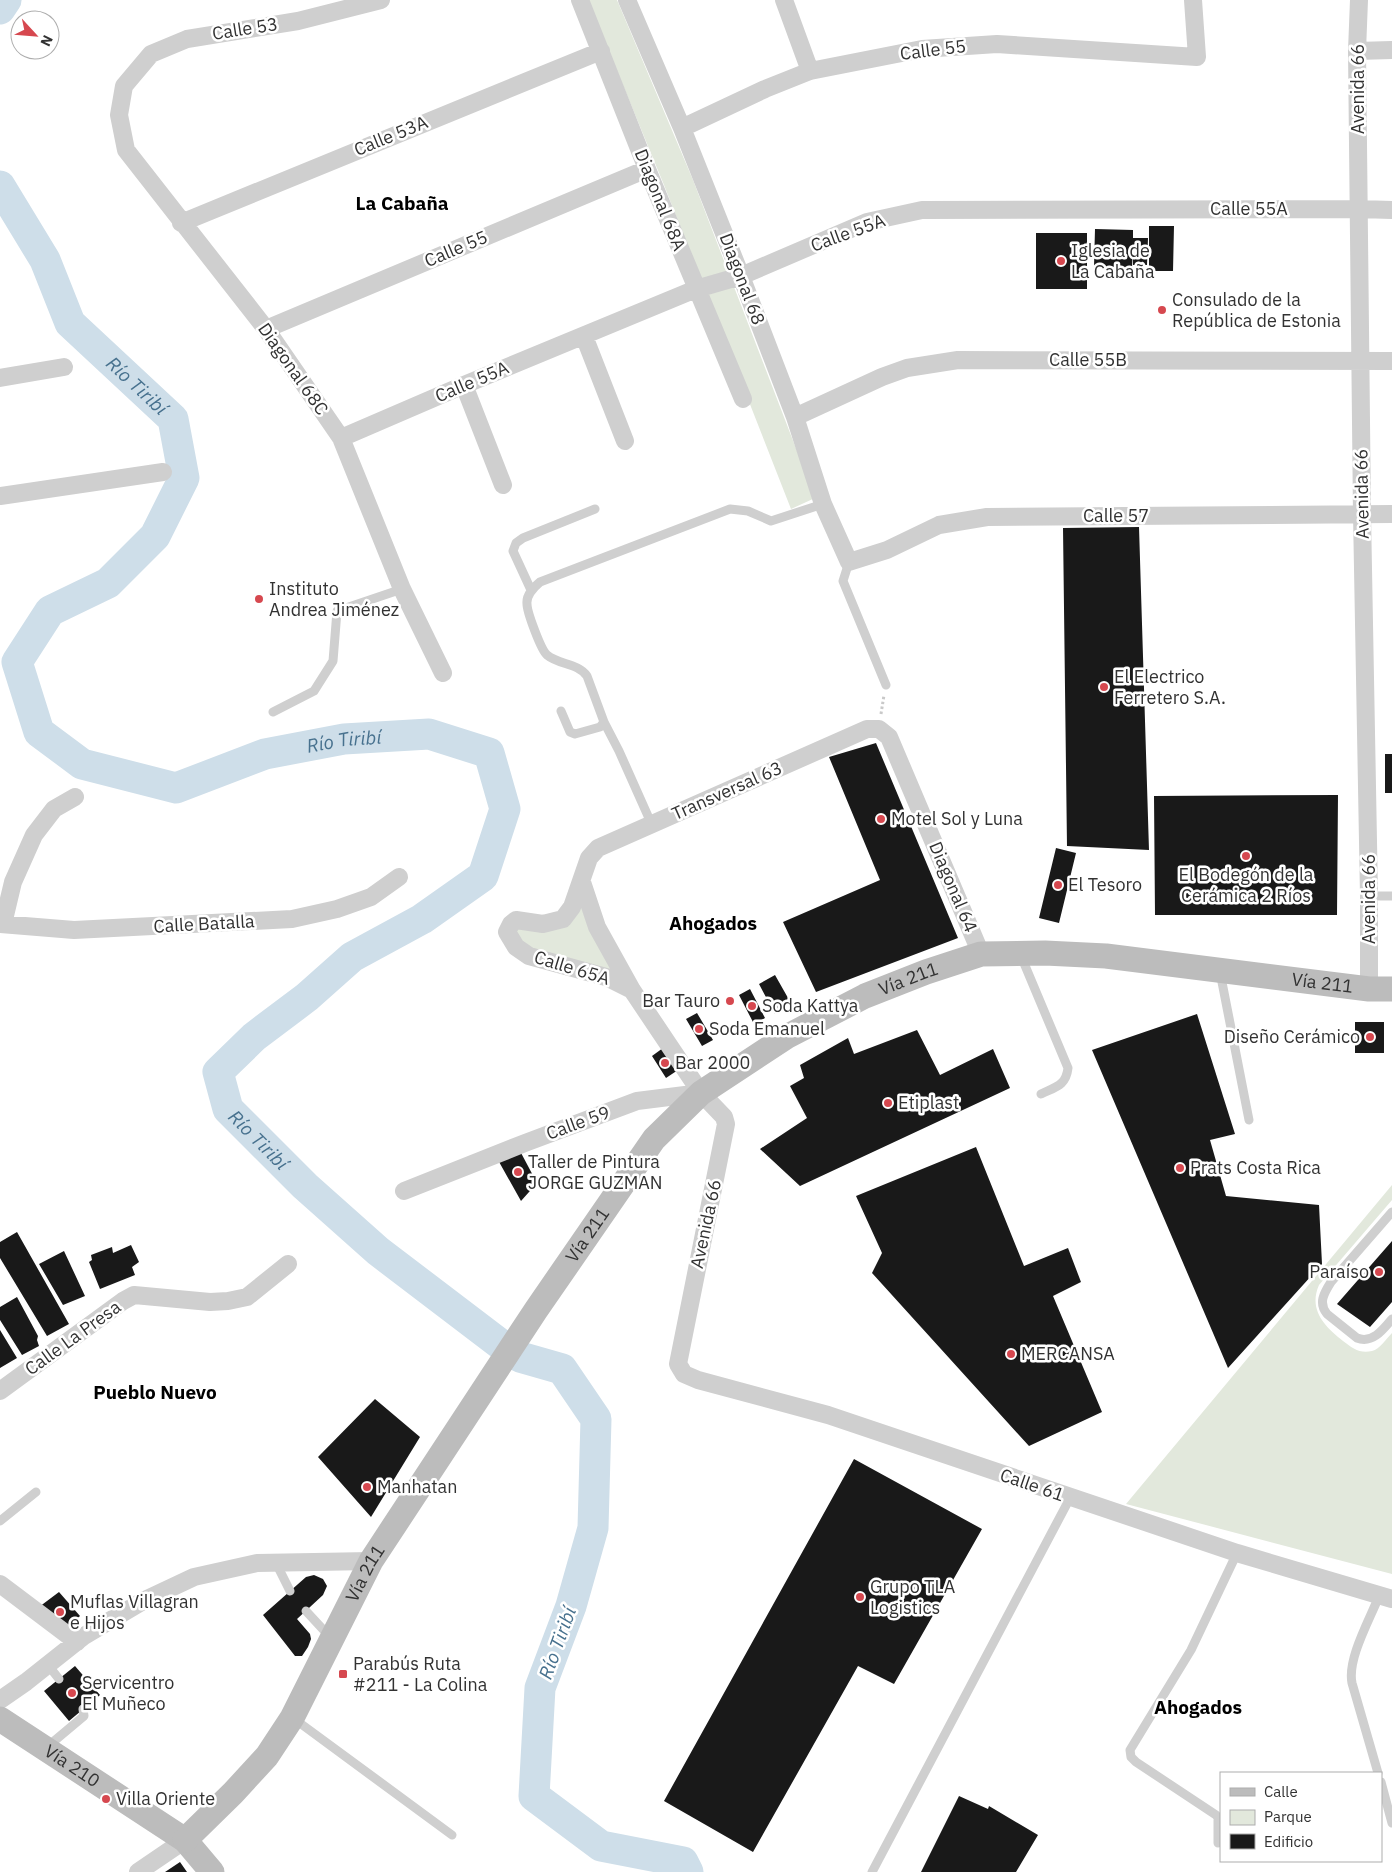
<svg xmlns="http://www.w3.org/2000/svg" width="1392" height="1872" font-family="'IBM Plex Sans',sans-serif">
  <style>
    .green { fill: #e2e8dc }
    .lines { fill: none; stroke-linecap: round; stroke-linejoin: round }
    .river { stroke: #cedee9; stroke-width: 31 }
    .building { fill: #191919 }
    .path { stroke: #c9c9c9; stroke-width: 3; stroke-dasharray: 2.5 2.5; stroke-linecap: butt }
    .service { stroke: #cfcfcf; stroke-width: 9 }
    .minor { stroke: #cfcfcf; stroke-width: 18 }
    .secondary { stroke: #bcbcbc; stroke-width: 25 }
    .poi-dot { fill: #d6484f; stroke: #fff; stroke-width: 2 }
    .labels { text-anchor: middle; stroke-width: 5; stroke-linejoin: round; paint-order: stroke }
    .street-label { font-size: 18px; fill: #323232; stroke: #fff }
    .poi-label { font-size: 18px; fill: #323232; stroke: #fff; text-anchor: start }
    .neighbourhood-label { font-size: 19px; font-weight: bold; fill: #000; stroke: #fff }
    .water-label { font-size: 19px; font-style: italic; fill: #47718e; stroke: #fff }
  </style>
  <rect width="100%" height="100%" fill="#fff"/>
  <path class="green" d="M588,0H617L693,180L815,498L791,509L664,185Z
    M581,900L619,976L522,948L513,926L542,928Z
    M1392,1185V1200L1319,1285C1308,1310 1325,1327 1343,1341C1352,1348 1360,1354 1372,1351C1380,1349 1386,1339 1392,1333V1574L1126,1504Z"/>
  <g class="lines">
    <g class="river">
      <path d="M0,9L6,0"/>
      <path id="s1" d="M0,186L45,260L70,323L173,419L184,478L155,536L108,583L50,611L17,662L39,732L82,764L176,788L265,754L344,739L429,734L489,753L505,809L483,876L422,919L352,957L307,997L254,1037L218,1072L228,1109L305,1186L378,1251L504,1347"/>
      <path d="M520,1357L562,1369L596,1419L593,1528L571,1606L540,1688L534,1796L601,1846L683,1862L688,1872"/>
    </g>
  </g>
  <path class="building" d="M1149,226H1174L1173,271H1149Z
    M1095,229L1133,230V238H1148L1147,265H1133V248L1132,268L1094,267Z
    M1036,233H1087V289H1036Z
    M1139,527L1149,850L1067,846L1063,528Z
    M876,743L958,938L816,992L783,922L880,880L829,757Z
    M1385,754H1392V793H1385Z
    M1338,795L1337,915H1155L1154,796Z
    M1056,848L1076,853L1059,923L1039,918Z
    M775,975L792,1005L775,1014L759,984Z
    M750,989L765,1018L754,1024L739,995Z
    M697,1013L713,1040L702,1046L686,1019Z
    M1197,1014L1235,1134L1210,1140L1226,1196L1319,1205L1322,1264L1228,1368L1092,1050Z
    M1355,1022H1384V1053H1355Z
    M917,1030L940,1075L993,1049L1010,1088L800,1186L760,1149L807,1118L790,1086L804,1078L800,1065L848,1038L854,1054Z
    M663,1048L678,1070L666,1078L652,1056Z
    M976,1147L1024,1266L1068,1248L1081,1282L1053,1296L1102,1412L1029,1446L872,1273L882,1253L856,1196Z
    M520,1151L537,1183L521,1201L498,1160Z
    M17,1232L69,1324L47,1336L0,1258V1242Z
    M1392,1241V1302L1370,1327L1337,1304Z
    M131,1245L139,1262L132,1267L135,1275L100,1289L89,1262L92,1260L91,1255L112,1247L113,1253Z
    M64,1251L85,1296L63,1305L39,1264Z
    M17,1297L38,1336L37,1340L39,1346L22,1355L0,1320V1307Z
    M0,1330L17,1358L0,1368Z
    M375,1399L420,1437L371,1517L318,1457Z
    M854,1459L982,1529L894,1684L858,1666L753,1852L664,1801Z
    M314,1575L323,1579L327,1586L323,1595L297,1619L310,1634L311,1639L308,1647L302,1656H295L263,1615L306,1577Z
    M59,1592L80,1616L67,1628L39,1607Z
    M75,1666L100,1695L69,1721L44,1691Z
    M959,1796L988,1809L989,1806L1038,1835L1016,1872H921Z
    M180,1862L187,1872H165Z"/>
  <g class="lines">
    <path class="path" d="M881,714L884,695"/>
    <path class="service" d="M849,562L843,581L886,685
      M531,590L513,551L516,543L523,538L595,509
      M561,711L570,732L575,734L600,727L604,722L587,676C578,663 559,665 547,655C541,650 527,612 527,604C526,595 533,588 540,582L730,509L748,511L771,521L823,504
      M273,712L314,691L333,661L337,611L402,589
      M604,722L619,751L652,825
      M1369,896H1392
      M1021,956L1068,1068C1066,1086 1055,1087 1041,1094
      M1220,972L1249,1120
      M1392,1212L1331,1282C1324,1293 1318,1303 1327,1314L1357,1338C1372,1344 1383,1330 1392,1319
      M0,1521L36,1492
      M276,1563L290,1591
      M306,1611L330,1637
      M48,1665L59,1679
      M293,1718L452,1835
      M47,1747L84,1716L83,1709
      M1378,1773L1352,1683C1347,1659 1370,1619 1379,1596
      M1381,1782L1392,1823
      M1218,1843V1818L1216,1815L1136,1762L1131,1757L1130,1750L1191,1650L1237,1553
      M872,1872L1070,1498"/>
    <path class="minor" d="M381,0L298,21L187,39L151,54L124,86L119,115L126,150L266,329L341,438L402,589L443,673
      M580,0L647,169L743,399
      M627,0L682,128L741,276L795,417L823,504L849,562L887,550L939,525L987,517L1392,514
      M784,0L810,71
      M1359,0L1357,51L1362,514L1369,896V989
      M1357,51L1392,50
      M682,128L765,89L810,71L922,49L997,44L1197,57L1193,0
      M181,223L601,51
      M266,329L647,169
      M584,336L625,441
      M0,378L64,367
      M464,385L503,485
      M795,417L882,377L907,368L958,360L1392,361
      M341,438L464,385L696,289L741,276L867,222L922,210L1359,209L1392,210
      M0,496L163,472
      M582,882L597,927L632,990L701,1093L724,1117L726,1124L678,1364L684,1374L698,1380L828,1415L1237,1553L1392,1599
      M0,924L74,930L292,919L337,909L371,897L399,877
      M3,924L13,882L34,835L54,809L75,797
      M632,990L606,977L529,956L516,947L507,932L511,924L516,920L543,924L563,919L572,907L589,858L598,848L867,729H879L889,737L981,954
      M404,1191L525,1143L637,1101L701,1093
      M0,1391L123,1301L134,1295L210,1302L228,1301L247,1297L288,1264
      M0,1584L77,1642
      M0,1700L26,1682L84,1636L143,1601L194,1577L257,1563L371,1561
      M138,1872L185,1840"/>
    <g class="secondary">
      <path id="s2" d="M0,1719L185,1840L212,1872"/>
      <path id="s3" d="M185,1840L233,1793L267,1756L292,1718L371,1561L536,1310L654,1139L701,1093L786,1037L865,996L926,972L981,954L1045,953L1106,956L1369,989H1392"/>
    </g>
  </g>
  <g class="poi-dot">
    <circle cx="1061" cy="261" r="5"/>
    <circle cx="1162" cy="310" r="5"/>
    <circle cx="259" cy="599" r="5"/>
    <circle cx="1104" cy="687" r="5"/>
    <circle cx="881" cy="819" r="5"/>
    <circle cx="1246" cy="856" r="5"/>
    <circle cx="1058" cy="885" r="5"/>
    <circle cx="730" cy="1001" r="5"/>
    <circle cx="752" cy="1006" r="5"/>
    <circle cx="699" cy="1029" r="5"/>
    <circle cx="1370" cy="1037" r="5"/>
    <circle cx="665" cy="1063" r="5"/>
    <circle cx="888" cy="1103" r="5"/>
    <circle cx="1180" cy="1168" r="5"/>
    <circle cx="518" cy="1172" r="5"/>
    <circle cx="1379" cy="1272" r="5"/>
    <circle cx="1011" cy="1354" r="5"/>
    <circle cx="367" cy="1487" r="5"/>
    <circle cx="860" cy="1597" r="5"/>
    <circle cx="60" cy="1612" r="5"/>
    <rect x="338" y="1669" width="10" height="10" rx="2.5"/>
    <circle cx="72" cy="1693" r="5"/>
    <circle cx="106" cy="1799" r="5"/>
  </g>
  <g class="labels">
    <g class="street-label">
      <text transform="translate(245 29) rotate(-9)" y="6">Calle 53</text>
      <text transform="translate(933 50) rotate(-7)" y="6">Calle 55</text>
      <text transform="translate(1358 89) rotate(-90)" y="6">Avenida 66</text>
      <text transform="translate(391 136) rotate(-22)" y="6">Calle 53A</text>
      <text transform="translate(660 200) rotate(68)" y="6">Diagonal 68A</text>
      <text x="1249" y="215">Calle 55A</text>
      <text transform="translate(848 233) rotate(-20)" y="6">Calle 55A</text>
      <text transform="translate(456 249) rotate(-23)" y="6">Calle 55</text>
      <text transform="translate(742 279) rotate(69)" y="6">Diagonal 68</text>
      <text x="1088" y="366">Calle 55B</text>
      <text transform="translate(293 369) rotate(55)" y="6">Diagonal 68C</text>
      <text transform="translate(472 382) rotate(-23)" y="6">Calle 55A</text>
      <text transform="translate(1362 494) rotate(-91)" y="6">Avenida 66</text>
      <text x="1116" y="522">Calle 57</text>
      <text transform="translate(727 791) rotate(-24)" y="6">Transversal 63</text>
      <text transform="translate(953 887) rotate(67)" y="6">Diagonal 64</text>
      <text transform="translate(1369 899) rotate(-90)" y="6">Avenida 66</text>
      <text transform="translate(204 924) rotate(-3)" y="6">Calle Batalla</text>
      <text transform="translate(572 968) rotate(17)" y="6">Calle 65A</text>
      <text dy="6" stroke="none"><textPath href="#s3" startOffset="1150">Vía 211</textPath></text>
      <text dy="6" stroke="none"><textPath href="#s3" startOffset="1570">Vía 211</textPath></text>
      <text transform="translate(578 1123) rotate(-20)" y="6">Calle 59</text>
      <text transform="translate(706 1224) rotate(-78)" y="6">Avenida 66</text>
      <text dy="6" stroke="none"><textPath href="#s3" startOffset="730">Vía 211</textPath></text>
      <text transform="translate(73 1338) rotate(-36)" y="6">Calle La Presa</text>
      <text transform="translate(1032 1485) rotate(19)" y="6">Calle 61</text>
      <text dy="6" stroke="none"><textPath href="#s3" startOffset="325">Vía 211</textPath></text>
      <text dy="6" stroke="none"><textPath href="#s2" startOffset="86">Vía 210</textPath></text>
    </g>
    <g class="poi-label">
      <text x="1071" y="257">Iglesia de<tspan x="1071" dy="21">La Cabaña</tspan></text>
      <text x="1172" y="306">Consulado de la<tspan x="1172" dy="21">República de Estonia</tspan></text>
      <text x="269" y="595">Instituto<tspan x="269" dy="21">Andrea Jiménez</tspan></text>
      <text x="1114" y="683">El Electrico<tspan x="1114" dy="21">Ferretero S.A.</tspan></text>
      <text x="891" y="825">Motel Sol y Luna</text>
      <text x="1246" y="881" text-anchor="middle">El Bodegón de la<tspan x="1246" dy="21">Cerámica 2 Ríos</tspan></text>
      <text x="1068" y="891">El Tesoro</text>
      <text x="720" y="1007" text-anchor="end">Bar Tauro</text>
      <text x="762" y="1012">Soda Kattya</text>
      <text x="709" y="1035">Soda Emanuel</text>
      <text x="1360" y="1043" text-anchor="end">Diseño Cerámico</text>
      <text x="675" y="1069">Bar 2000</text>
      <text x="898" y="1109">Etiplast</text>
      <text x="528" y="1168">Taller de Pintura<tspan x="528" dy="21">JORGE GUZMAN</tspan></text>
      <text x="1190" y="1174">Prats Costa Rica</text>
      <text x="1369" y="1278" text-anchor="end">Paraíso</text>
      <text x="1021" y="1360">MERCANSA</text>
      <text x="377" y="1493">Manhatan</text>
      <text x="870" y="1593">Grupo TLA<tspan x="870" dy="21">Logistics</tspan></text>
      <text x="70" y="1608">Muflas Villagran<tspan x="70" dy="21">e Hijos</tspan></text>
      <text x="353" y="1670">Parabús Ruta<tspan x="353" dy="21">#211 - La Colina</tspan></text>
      <text x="82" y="1689">Servicentro<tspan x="82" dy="21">El Muñeco</tspan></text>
      <text x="116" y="1805">Villa Oriente</text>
    </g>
    <g class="neighbourhood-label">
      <text x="402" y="210">La Cabaña</text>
      <text x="713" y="930">Ahogados</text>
      <text x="155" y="1399">Pueblo Nuevo</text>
      <text x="1198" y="1714">Ahogados</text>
    </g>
    <g class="water-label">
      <text dy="7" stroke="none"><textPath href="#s1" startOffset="246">Río Tiribí</textPath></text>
      <text dy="7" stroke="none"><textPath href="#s1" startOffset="1011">Río Tiribí</textPath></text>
      <text dy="7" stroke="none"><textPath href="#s1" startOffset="1701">Río Tiribí</textPath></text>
      <text transform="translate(557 1643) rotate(-70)" y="7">Río Tiribí</text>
    </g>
  </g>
  <rect x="1220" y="1772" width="162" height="90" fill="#ffffff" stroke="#adadad"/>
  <rect x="1230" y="1788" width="25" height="8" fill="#bcbcbc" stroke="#adadad"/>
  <text x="1264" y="1797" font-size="15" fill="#323232">Calle</text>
  <rect x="1230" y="1810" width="25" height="15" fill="#e2e8dc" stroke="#adadad"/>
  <text x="1264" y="1822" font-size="15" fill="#323232">Parque</text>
  <rect x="1230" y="1834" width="25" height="15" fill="#191919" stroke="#adadad"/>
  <text x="1264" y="1847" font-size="15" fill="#323232">Edificio</text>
  <g transform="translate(35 35) rotate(116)"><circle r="24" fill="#ffffff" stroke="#adadad"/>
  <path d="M0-4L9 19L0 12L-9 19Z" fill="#d6484f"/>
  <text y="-8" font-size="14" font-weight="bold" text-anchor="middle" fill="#323232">N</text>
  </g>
</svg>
